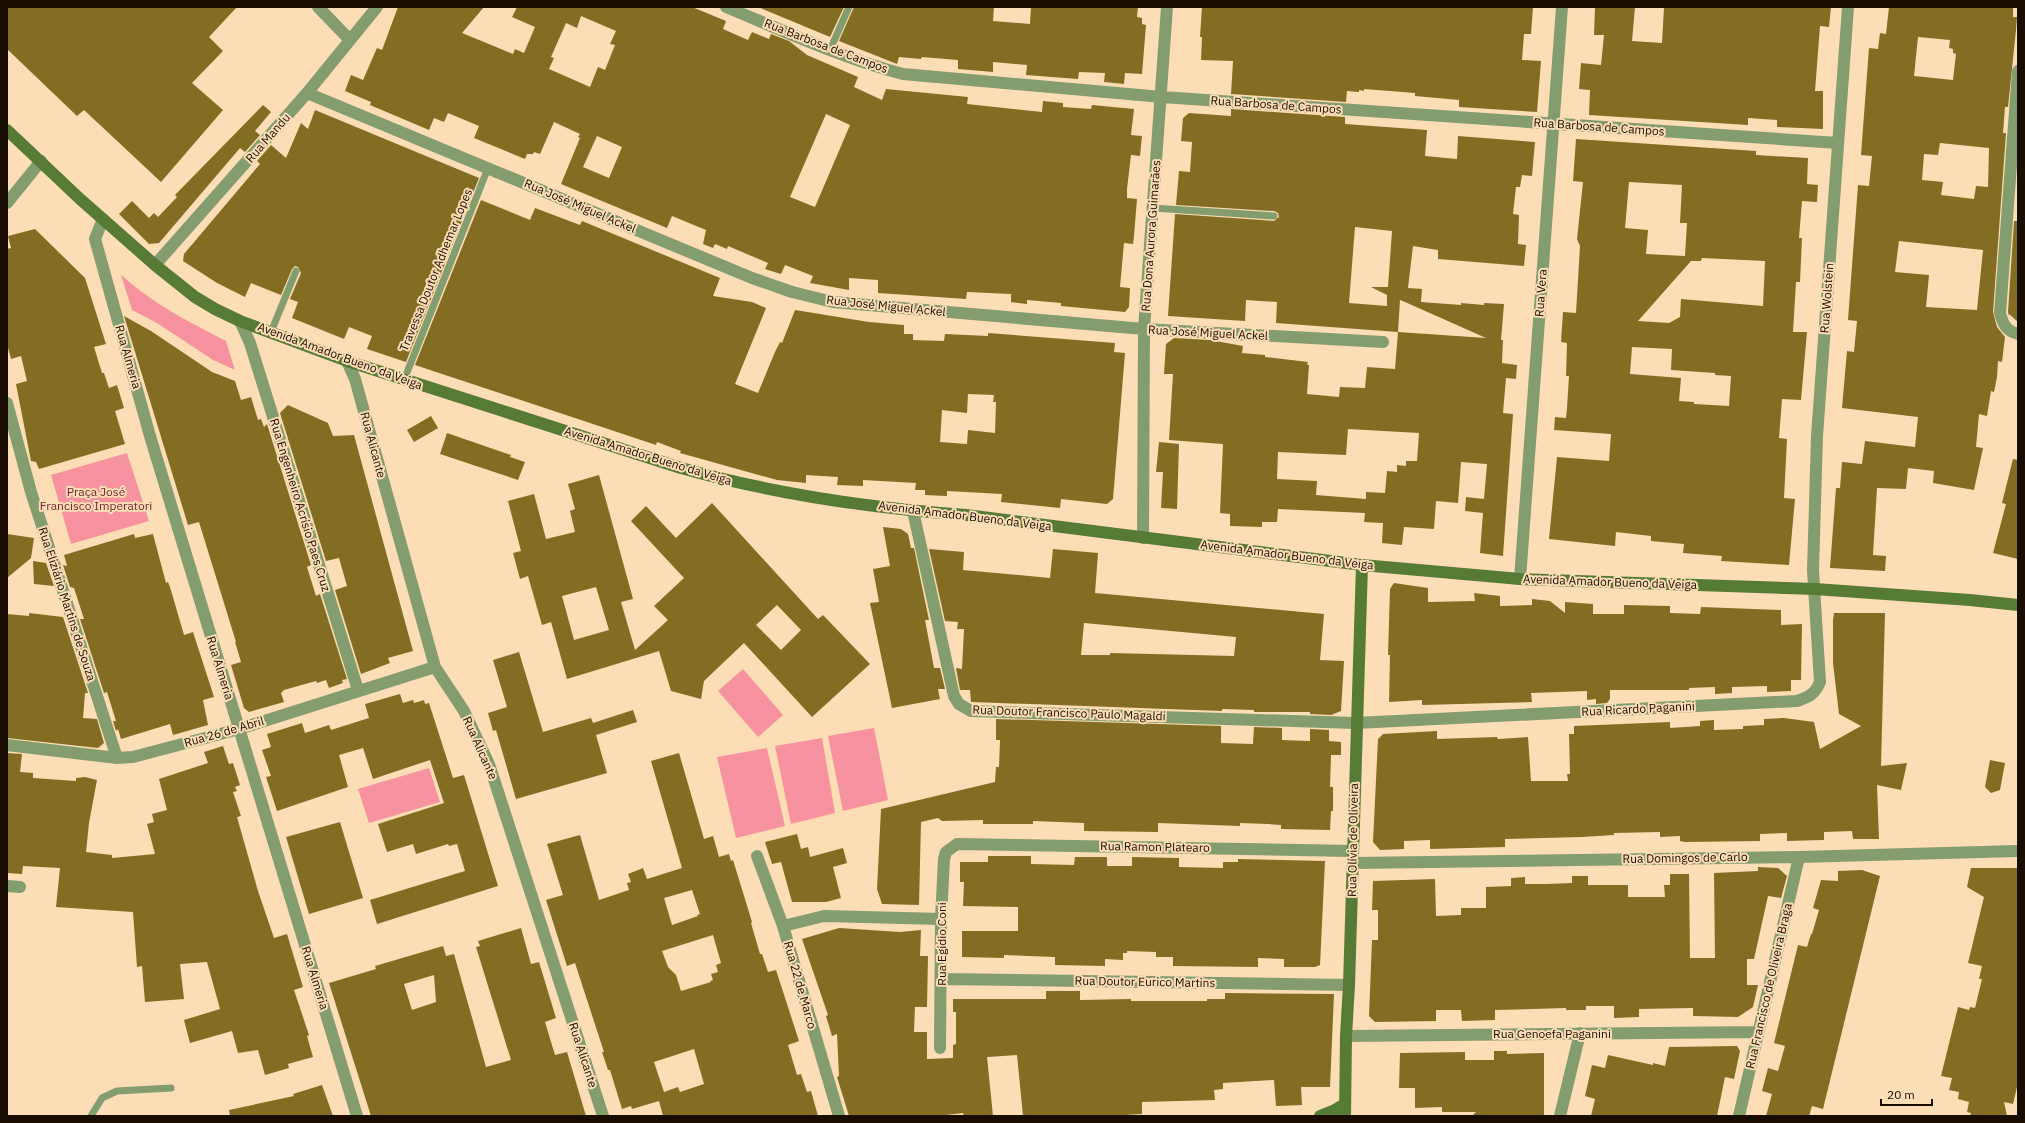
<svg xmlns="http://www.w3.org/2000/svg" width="2025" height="1123" font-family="'IBM Plex Sans',sans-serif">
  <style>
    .green { fill: #f793a0 }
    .building { fill: #836d22; fill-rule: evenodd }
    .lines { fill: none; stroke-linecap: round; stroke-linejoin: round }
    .lane { stroke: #839d6f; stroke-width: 7 }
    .street { stroke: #839d6f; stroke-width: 12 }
    .secondary { stroke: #567b34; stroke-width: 12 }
    .labels { text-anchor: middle; stroke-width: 4; stroke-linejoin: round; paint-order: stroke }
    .street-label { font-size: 12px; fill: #190c00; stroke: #fdddb6 }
    .park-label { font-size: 12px; fill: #6f1e2f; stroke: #fdddb6 }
  </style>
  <rect width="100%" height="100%" fill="#fdddb6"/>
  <path class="green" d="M121,275C152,303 189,322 226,341L235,370L213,360L157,323L132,310Z
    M127,453L149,521L71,544L51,475Z
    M743,669L783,715L758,737L718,691Z
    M874,728L888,800L843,811L828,736Z
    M822,738L835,813L791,824L775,746Z
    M767,748L785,826L736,838L717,757Z
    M429,768L440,802L369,823L358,789Z"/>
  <path class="building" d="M7,7H237L209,37L223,51L192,83L223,110L161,182L84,110L77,116L7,49Z
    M398,7H484L462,33L513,54L515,49L524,53L535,27L512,17L517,7H692L726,21L723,29L748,40L752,32L769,39L771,34L789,41L807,55L858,77L854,87L882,100L886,89L968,97L967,104L1042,112L1043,101L1063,103V107L1091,109L1092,105L1134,109L1131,135L1142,136L1140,156L1131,155L1127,189V198L1137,199L1134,236L1133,244L1124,243L1120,287L1130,288L1129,307L1125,312L1061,306V303L1027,300V304L1011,302V294L967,292L966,299L878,293V280L849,278V290L810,283L813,276L785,265L781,274L765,269L768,263L728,246L727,249L715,244L713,248L703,244L706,230L672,216L667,228L561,184L580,138L578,137L580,134L554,122L540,154L534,152L533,154H527L525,159L474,138L479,126L448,113L444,122L434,118L429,130L370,105L371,102L345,91L351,75L363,80L377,48L382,50ZM581,16L616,31L610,44L615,45L605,70L598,67L590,87L549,69L554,58L551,57L566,23L577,28ZM826,114L850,125L815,207L790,197ZM597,136L622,147L609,178L583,167Z
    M758,7H844L830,37Z
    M854,7H994L993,21L1030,24L1031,7H1138L1137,17L1142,18V24L1146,25L1142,74L1125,73L1124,84L1104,82L1105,73L1079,72L1078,79L1026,75L1027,65L993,62V72L958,69V60L922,57L921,59L899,57L897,64L839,41Z
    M1202,7H1533L1531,34H1524L1522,60L1541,61L1537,112L1459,107V100L1415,96V93L1364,89V91L1359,90V92L1347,91L1346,102L1231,94L1233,61L1201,60L1202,37H1200Z
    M1595,7H1635L1632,41L1662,43L1664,7H1831L1829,27L1820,26L1815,91H1823V129L1777,127V120L1748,118V125L1589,115L1590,90L1579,89L1581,63L1601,65L1604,35H1594Z
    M1889,7H2013V17H2017L2016,30L2008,107H2005L2003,133H2006L1993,312L1997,327L2005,337L2002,362L1998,361L1997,377L1994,392L1991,391L1987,416L1979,414L1976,447L1983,448L1974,490L1933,483L1934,471L1908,468L1906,489L1877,488L1873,555L1886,556L1885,571L1830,568L1836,488H1840L1842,462L1862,464L1865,441L1915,447L1918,417L1842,408L1847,351L1854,352L1857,321L1848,320L1858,185L1869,186L1872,156L1861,155L1869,48L1878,49L1880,33L1886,34ZM1918,37L1950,40L1949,48L1953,49V53L1956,54L1953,80L1914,76ZM1940,143L1989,148L1988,187L1976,186L1974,199L1941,195L1943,182L1922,180L1924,154L1938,155ZM1899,241L1983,250L1977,310L1926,307L1929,275L1895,272Z
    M263,105L271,112L255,131L260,135L245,152L240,148L159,243L149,244L119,214L132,201L149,218L154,213L158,217L177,197L175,195Z
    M1231,109L1345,117V124L1427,130L1425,156L1457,159L1458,136L1535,142L1532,176L1522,175L1520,187H1516L1513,214L1519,215L1518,244L1526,245L1524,266L1438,259V250L1413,246L1408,288L1422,289L1421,302L1461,305V303L1484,305V303L1504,304L1501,340H1503L1502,363L1517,365L1516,379L1506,378L1503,413L1513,414L1503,556L1480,553L1483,513L1465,511L1466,497L1484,499L1487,464L1461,462L1458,503L1436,501L1434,529L1404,527L1402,545L1382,543L1383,523L1364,522L1365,513L1278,509L1277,522H1262V527L1230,526V514L1220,513L1223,444L1169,440L1173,374H1164L1166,344L1174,338L1210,340L1243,346L1242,353L1265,355V357L1308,362L1307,365H1309L1307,394L1339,397L1340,387L1365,388L1367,367L1395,369L1398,332L1276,323L1277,302L1246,300L1245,321L1168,316L1175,214L1274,221L1279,217L1278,213L1274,211L1176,205L1179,171L1190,172L1192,142L1181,141L1183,118L1189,113L1231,116ZM1355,227L1392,231L1388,287H1371L1387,295V306L1349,303ZM1400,300L1405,302L1486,338L1398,332ZM1348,429L1419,433L1417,461H1406V466L1397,465V472L1387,471L1385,493L1366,492V499L1316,495L1317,481L1277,479L1278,452L1346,455Z
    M315,110L479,178L406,362L367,349L372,336L349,327L344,339L292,318L298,302L290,299L301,273L298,267L295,266L292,269L281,295L251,283L245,297L217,283L183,261L184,254L260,164L257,161L271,145L286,158L301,123L308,129Z
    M1576,139L1756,151V155L1808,158L1807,184L1818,185L1817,202L1802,201L1799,238H1802L1800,282H1796L1793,332H1807L1801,400L1782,399L1779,438L1787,439L1784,498L1795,499L1789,565L1721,561L1722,556L1683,553L1684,544L1651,541V536L1616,532L1615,546L1549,539L1557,457L1609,461L1611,434L1554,430L1555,417L1566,418L1567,408L1569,376H1566L1567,343L1561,342L1563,312L1576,313L1579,263L1580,246L1577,239L1583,182L1573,181ZM1629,182L1682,185L1680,223H1687L1685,256L1646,254L1648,230L1625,228ZM1702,258L1765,261L1763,306L1681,299L1680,317L1669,323L1638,321L1691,261H1701ZM1632,347L1672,349L1671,370L1715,373V375L1731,376L1729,406L1694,404V402L1679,401L1681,378L1630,374Z
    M481,200L530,220L535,208L580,225L582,221L720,278L713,296L752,302L766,308L735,384L758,393L775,352L780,342L782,343L795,310L869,322L904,325V334H913V340L944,341L945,334L988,336V333L1115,343L1114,352L1125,353L1113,499L1107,504L1061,499L1060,508L1001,502L1002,494L947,491V496L925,495V490H915L916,483L863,480V486L837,485L838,477L806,475V483L777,480L680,453L681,451L657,442L656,445L415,365ZM968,394L994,395L993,402H996L995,433L968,430L967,444L940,442L942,410L967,413Z
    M2014,221H2018V322L2009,314V316L2008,312Z
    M35,229L85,278L106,344L94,347L102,373H104L109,388L117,385L124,408L115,411L125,444L39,469L36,462L31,461L16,384L27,381L21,356L11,359L7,344V249L11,248L8,236Z
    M124,316L151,331L212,372L235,381L241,400L251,397L258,420L261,419L264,427L267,424L311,565L307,567L316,596L320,594L347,679L342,680L343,683L329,688L326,680L317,683L316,681L284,690L281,693L284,702L249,712L244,708L231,665L241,662L235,642H236L199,522L188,525Z
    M288,405L328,423L333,436L354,435L413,651L388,658L390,663L361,674L335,590L347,586L339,558L326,561L280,413Z
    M431,416L438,428L414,442L407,430Z
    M447,433L511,455L510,457L525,462L518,480L440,454Z
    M1159,442L1179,444L1177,509L1161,508L1163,472H1156Z
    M2013,459L2018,460V559L1993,553L2006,504L2002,503Z
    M599,475L633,599L621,602L635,650L668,620L654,606L684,578L631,521L646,506L676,538L712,503L818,619L823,615L870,664L812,717L744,643L704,681L701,699L671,691L659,651L567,679L551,622L542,625L528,576L520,579L513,553L521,551L508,501L534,494L546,539L575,532L570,511L575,509L568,484ZM596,587L609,630L574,640L562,596ZM777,605L801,630L781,650L756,625Z
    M883,527L901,529L908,534L911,548H914L929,620H925L934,668H940L945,689H938L940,699L892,708L870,603L879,602L873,569L890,566Z
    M7,534L34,538L31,558L7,578Z
    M134,534L135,538L153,534L166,583L168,582L170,587L184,635L193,632L214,697L203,700L208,725L173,735L170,724L121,739L118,729L116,731L113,721H116L107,692L104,693L80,619H84L74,588L70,587L63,565L67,566L64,555Z
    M929,549L964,552L963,570L1050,578L1053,549L1098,553L1095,593L1324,614L1320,660L1344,661L1341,711L1331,715L1310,714V712H1254V710L1222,709V711L971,702L970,690H960L956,668L962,669L964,629H957L958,622L945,621ZM1084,623L1236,637L1234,656L1110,653V655H1081Z
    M33,561L46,563L54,586L34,584Z
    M1394,583L1428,588V602L1475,601L1474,593L1500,596V606L1532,605V599L1550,601L1565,613V602L1593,604V614H1624V605L1670,606V613L1700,614L1701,607L1781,610V625L1802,624L1801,680H1791V691L1767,692V686L1732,687V693L1715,694V687L1689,688V690H1610V699L1607,703L1596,704V699L1587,700V691L1531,693L1532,702L1422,705V700L1389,702L1390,655H1388L1390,589Z
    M29,613L63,617L88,693H85L83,718L97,719L104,743L98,748L7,738V614L29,616Z
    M1834,613H1885L1881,766L1907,763L1901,790L1877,785L1879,839H1853L1852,831L1824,832V840L1787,841V833L1760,834V841L1685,842L1680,841V836L1660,837V832L1614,833V835L1582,837L1505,839V847L1430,849V840L1404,841V849L1380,850L1373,842L1378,739L1383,734L1437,731V739L1497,737L1498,739L1528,737L1531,781H1568L1567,774H1570L1569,734H1574V726L1670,722V728L1700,726V721L1714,720V730L1743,729V726L1764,725V719L1784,718L1814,722L1820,749L1861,726L1839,714L1833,663V620Z
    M519,652L543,732L591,718L593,723L633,710L637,722L596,735L607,773L516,799L496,730L493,731L488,713L507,707L493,660Z
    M400,694L403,703L413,700L414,703L424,700L425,704L429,703L453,778L464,775L498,886L377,924L370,900L465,871L457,844L449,846L448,844L416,854L413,844L387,852L378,824L444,803L430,760L373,779L363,748L339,755L348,787L277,811L266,777L271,776L262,750L271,747L267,734L302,723L305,733L329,725L331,730L369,718L365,704Z
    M996,719L1221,726V743L1253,744L1254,727L1282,728V740L1310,741V729L1329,730V741L1341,742V755H1331L1330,787H1333V811H1331L1330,830L1281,829V825L1268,824L1240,823V826L1158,823V832L1084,831V823L1033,821V824H983V820L942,821L938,818L921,822L919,905L882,904L877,889L881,809L995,782L996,767H999L1000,740H996Z
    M223,746L229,764L233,763L240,785L235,787L237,791L233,792L241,816L237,817L258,891L274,938L287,934L303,987L294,990L309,1035L307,1036L313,1057L288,1064L289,1068L265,1075L258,1050L238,1053L232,1031L190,1043L184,1020L220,1009L207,962L180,964L184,999L145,1002L142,966L137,967L133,912L56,907L60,868L23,866L22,874L7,873V753L22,754L20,772L33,773V778L76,781V778L85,777L97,780L89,823L86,852L112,855V858L155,854L147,824L154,822L152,814L167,810L159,779L208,763L204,752Z
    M679,753L704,839L713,836L719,857L729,854L731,861L733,860L752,922L751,923L760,954H762L768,972L776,970L799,1041L788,1045L797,1075L801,1074L807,1092L811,1091L818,1116H663L659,1101L632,1109L631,1106L622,1109L610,1070H608L602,1052H604L575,963L567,966L546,900L563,895L547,844L580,835L599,900L629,890L627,883L631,882L628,874L643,868L647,879L682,868L651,761ZM692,890L700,914L697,915L698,916L672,925L664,898ZM713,935L721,963L716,965L718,972L711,974L713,980L710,981L711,982L681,991L676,975L668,967L662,951ZM694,1049L704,1084L680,1092L678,1087L664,1092L654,1062Z
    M1990,760L2005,763L2000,790L1991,793L1985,787Z
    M340,822L363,898L309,914L286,837Z
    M797,834L801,849L808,847L810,857L843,848L847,863L833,867L841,898L826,902H792L781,862L772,864L765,842Z
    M988,856H1031V864L1074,865L1075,857H1107V866H1132V857L1179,858V867L1223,868V862H1238V859L1325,861L1320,965L1315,967H1284V959L1258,958V967L1173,966V957H1156V952L1127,951V953H1123V960L1105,959V966L1055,965V957L1004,955V958L962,957V931H1018V907L963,906L964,882H960V862H988Z
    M1758,867L1778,868L1787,876L1781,898L1768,896L1754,959H1747V985H1758L1753,1007L1738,1017L1693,1016V1008L1639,1009V1017L1614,1018V1006H1586V1010H1566V1008L1495,1010V1020L1462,1021L1461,1010H1436V1021L1375,1022L1369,1016L1372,940H1378V910H1372L1373,881L1435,879L1436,916L1461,915V908H1486V887L1511,886V878L1525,877V884H1547L1572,883V876H1588V885H1628V897H1665L1664,885H1670V874H1689L1690,958H1715L1714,873L1758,871Z
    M1971,868H2018V1083L2013,1104L2004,1102L2007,1116H1970L1971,1113L1967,1112L1969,1102L1958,1099L1959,1092L1949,1090L1952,1078L1941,1076L1958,1007L1969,1010L1970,1007L1975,1008L1982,979H1979L1982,966L1968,963L1984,897L1967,887Z
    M1862,870L1880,876L1823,1109L1812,1106L1809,1116H1766L1772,1094L1762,1091L1768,1068L1778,1071L1785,1046L1774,1043L1798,945L1807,947L1811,934H1812L1819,910L1813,908L1821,880L1838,881V871Z
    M521,928L531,964L539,962L556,1018L545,1022L555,1055L567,1052L586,1116H371L329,983L376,969L375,966L443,946L446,956L454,954L486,1067L511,1060L476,947L480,946L478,941ZM434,975L436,1002L412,1010L404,984Z
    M839,928L900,932L921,930L920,956H928L927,1007H915L914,1032H927V1059L953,1058V1045L956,1044V1012H953V999H1046V991H1080V1000L1131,999V1001H1207V999H1225V993L1334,994L1330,1087H1301L1302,1105L1276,1106L1274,1080L1223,1083V1089L1214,1090L1215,1100L1142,1102V1114L1108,1116H1023L1017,1055L1003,1056L987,1057L993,1116H964L963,1113L938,1116H849L837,1077L839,1076L837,1034L832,1036L826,1016L828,1015L802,939Z
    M1737,1046L1740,1051L1734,1079L1725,1077L1717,1116H1591L1595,1099L1585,1096L1592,1065L1605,1068L1608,1055L1653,1065V1063L1665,1066L1669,1047Z
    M1494,1051H1507V1054L1544,1053V1116H1472L1476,1112H1442V1107L1415,1108V1088H1399L1400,1053L1465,1052V1060H1494Z
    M322,1085L333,1116H230L229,1110L294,1096L293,1094Z"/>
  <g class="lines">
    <path class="lane" d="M830,50L849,7
      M1153,208L1274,216
      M271,332L296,271
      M404,380L488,168
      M91,1116L102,1098L117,1091L171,1088"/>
    <path class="street" d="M318,7L349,39
      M726,7C784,31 842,58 903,74L1162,97L1838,143
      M2018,71L2000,313C2003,324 2006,331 2018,334
      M307,93L752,278L792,292L833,302L1144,329L1383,342
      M7,203L41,161
      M103,219L95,239L150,436L357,1116
      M155,265L307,93L377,7
      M240,321L250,343L358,690
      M347,361L355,379L435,667L464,711L489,764L603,1116
      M7,403L31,492L117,758
      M913,511L954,696L959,704L971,711L1356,723L1797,701C1809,697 1815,694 1820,682L1813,571L1817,436L1848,7
      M1143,538L1144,329L1167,7
      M1520,579L1562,7
      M7,745L117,758L133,757L239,729L435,667
      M757,856L783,926L839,1116
      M1353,863L1799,857L2018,851
      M7,886L20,887
      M783,926L824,916L941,919
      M942,979L1349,985
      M1346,1036L1758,1032
      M940,1048L941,919L944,859L946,852L957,844L1353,851
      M1560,1116L1580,1033
      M1739,1116L1799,857"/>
    <path class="secondary" d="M7,130L80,199L155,265L195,297L215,309L240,321L347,361L681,468C774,494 870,508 966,515L1362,565L1520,579L1815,589L1970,600L2018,605
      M1320,1116L1335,1110L1345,1104
      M1345,1116L1346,1036L1349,985L1362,565"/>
  </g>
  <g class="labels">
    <g class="street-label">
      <text transform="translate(826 46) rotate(21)" y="4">Rua Barbosa de Campos</text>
      <text transform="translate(1276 105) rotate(4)" y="4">Rua Barbosa de Campos</text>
      <text transform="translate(1599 127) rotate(4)" y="4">Rua Barbosa de Campos</text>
      <text transform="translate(268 138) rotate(-49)" y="4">Rua Mandu</text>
      <text transform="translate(580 206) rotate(23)" y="4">Rua José Miguel Ackel</text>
      <text transform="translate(1151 236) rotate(-86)" y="4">Rua Dona Aurora Guimarães</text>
      <text transform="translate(436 270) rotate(-68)" y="4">Travessa Doutor Adhemar Lopes</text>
      <text transform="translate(1541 293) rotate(-86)" y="4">Rua Vera</text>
      <text transform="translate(1827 298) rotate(-86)" y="4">Rua Wolstein</text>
      <text transform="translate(886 306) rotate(6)" y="4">Rua José Miguel Ackel</text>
      <text transform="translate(1208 333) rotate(3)" y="4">Rua José Miguel Ackel</text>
      <text transform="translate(340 356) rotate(20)" y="4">Avenida Amador Bueno da Veiga</text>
      <text transform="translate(128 357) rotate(74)" y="4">Rua Almeria</text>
      <text transform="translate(373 445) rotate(75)" y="4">Rua Alicante</text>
      <text transform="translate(648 456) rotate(17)" y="4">Avenida Amador Bueno da Veiga</text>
      <text transform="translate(300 505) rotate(73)" y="4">Rua Engenheiro Acrísio Paes Cruz</text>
      <text transform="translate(965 516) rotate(7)" y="4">Avenida Amador Bueno da Veiga</text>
      <text transform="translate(1287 555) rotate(7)" y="4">Avenida Amador Bueno da Veiga</text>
      <text transform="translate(1610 582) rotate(2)" y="4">Avenida Amador Bueno da Veiga</text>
      <text transform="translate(67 604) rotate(72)" y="4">Rua Eliziário Martins de Souza</text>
      <text transform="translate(220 668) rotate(73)" y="4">Rua Almeria</text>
      <text transform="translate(1638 709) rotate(-3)" y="4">Rua Ricardo Paganini</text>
      <text transform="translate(1069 713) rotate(2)" y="4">Rua Doutor Francisco Paulo Magaldi</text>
      <text transform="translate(224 732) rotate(-16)" y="4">Rua 26 de Abril</text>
      <text transform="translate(480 748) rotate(66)" y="4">Rua Alicante</text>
      <text transform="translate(1353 840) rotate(-89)" y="4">Rua Olívia de Oliveira</text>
      <text transform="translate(1155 847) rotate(1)" y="4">Rua Ramon Platearo</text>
      <text transform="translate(1685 858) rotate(-1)" y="4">Rua Domingos de Carlo</text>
      <text transform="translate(942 944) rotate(-90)" y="4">Rua Egídio Coni</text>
      <text transform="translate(315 978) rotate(73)" y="4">Rua Almeria</text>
      <text transform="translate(1145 982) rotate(1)" y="4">Rua Doutor Eurico Martins</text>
      <text transform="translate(800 985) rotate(74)" y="4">Rua 22 de Marco</text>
      <text transform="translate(1769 986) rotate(-77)" y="4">Rua Francisco de Oliveira Braga</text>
      <text x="1552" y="1038">Rua Genoefa Paganini</text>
      <text transform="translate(583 1055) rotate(72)" y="4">Rua Alicante</text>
    </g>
    <g class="park-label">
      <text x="96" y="496">Praça José<tspan x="96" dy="14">Francisco Imperatori</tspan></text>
    </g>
  </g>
  <rect width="2025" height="1123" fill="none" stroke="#190c00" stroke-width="16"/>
  <path d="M1881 1099v6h51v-6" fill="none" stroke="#190c00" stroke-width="2"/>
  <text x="1887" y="1099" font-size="12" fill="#190c00" stroke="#fdddb6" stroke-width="3" paint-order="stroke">20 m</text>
</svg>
